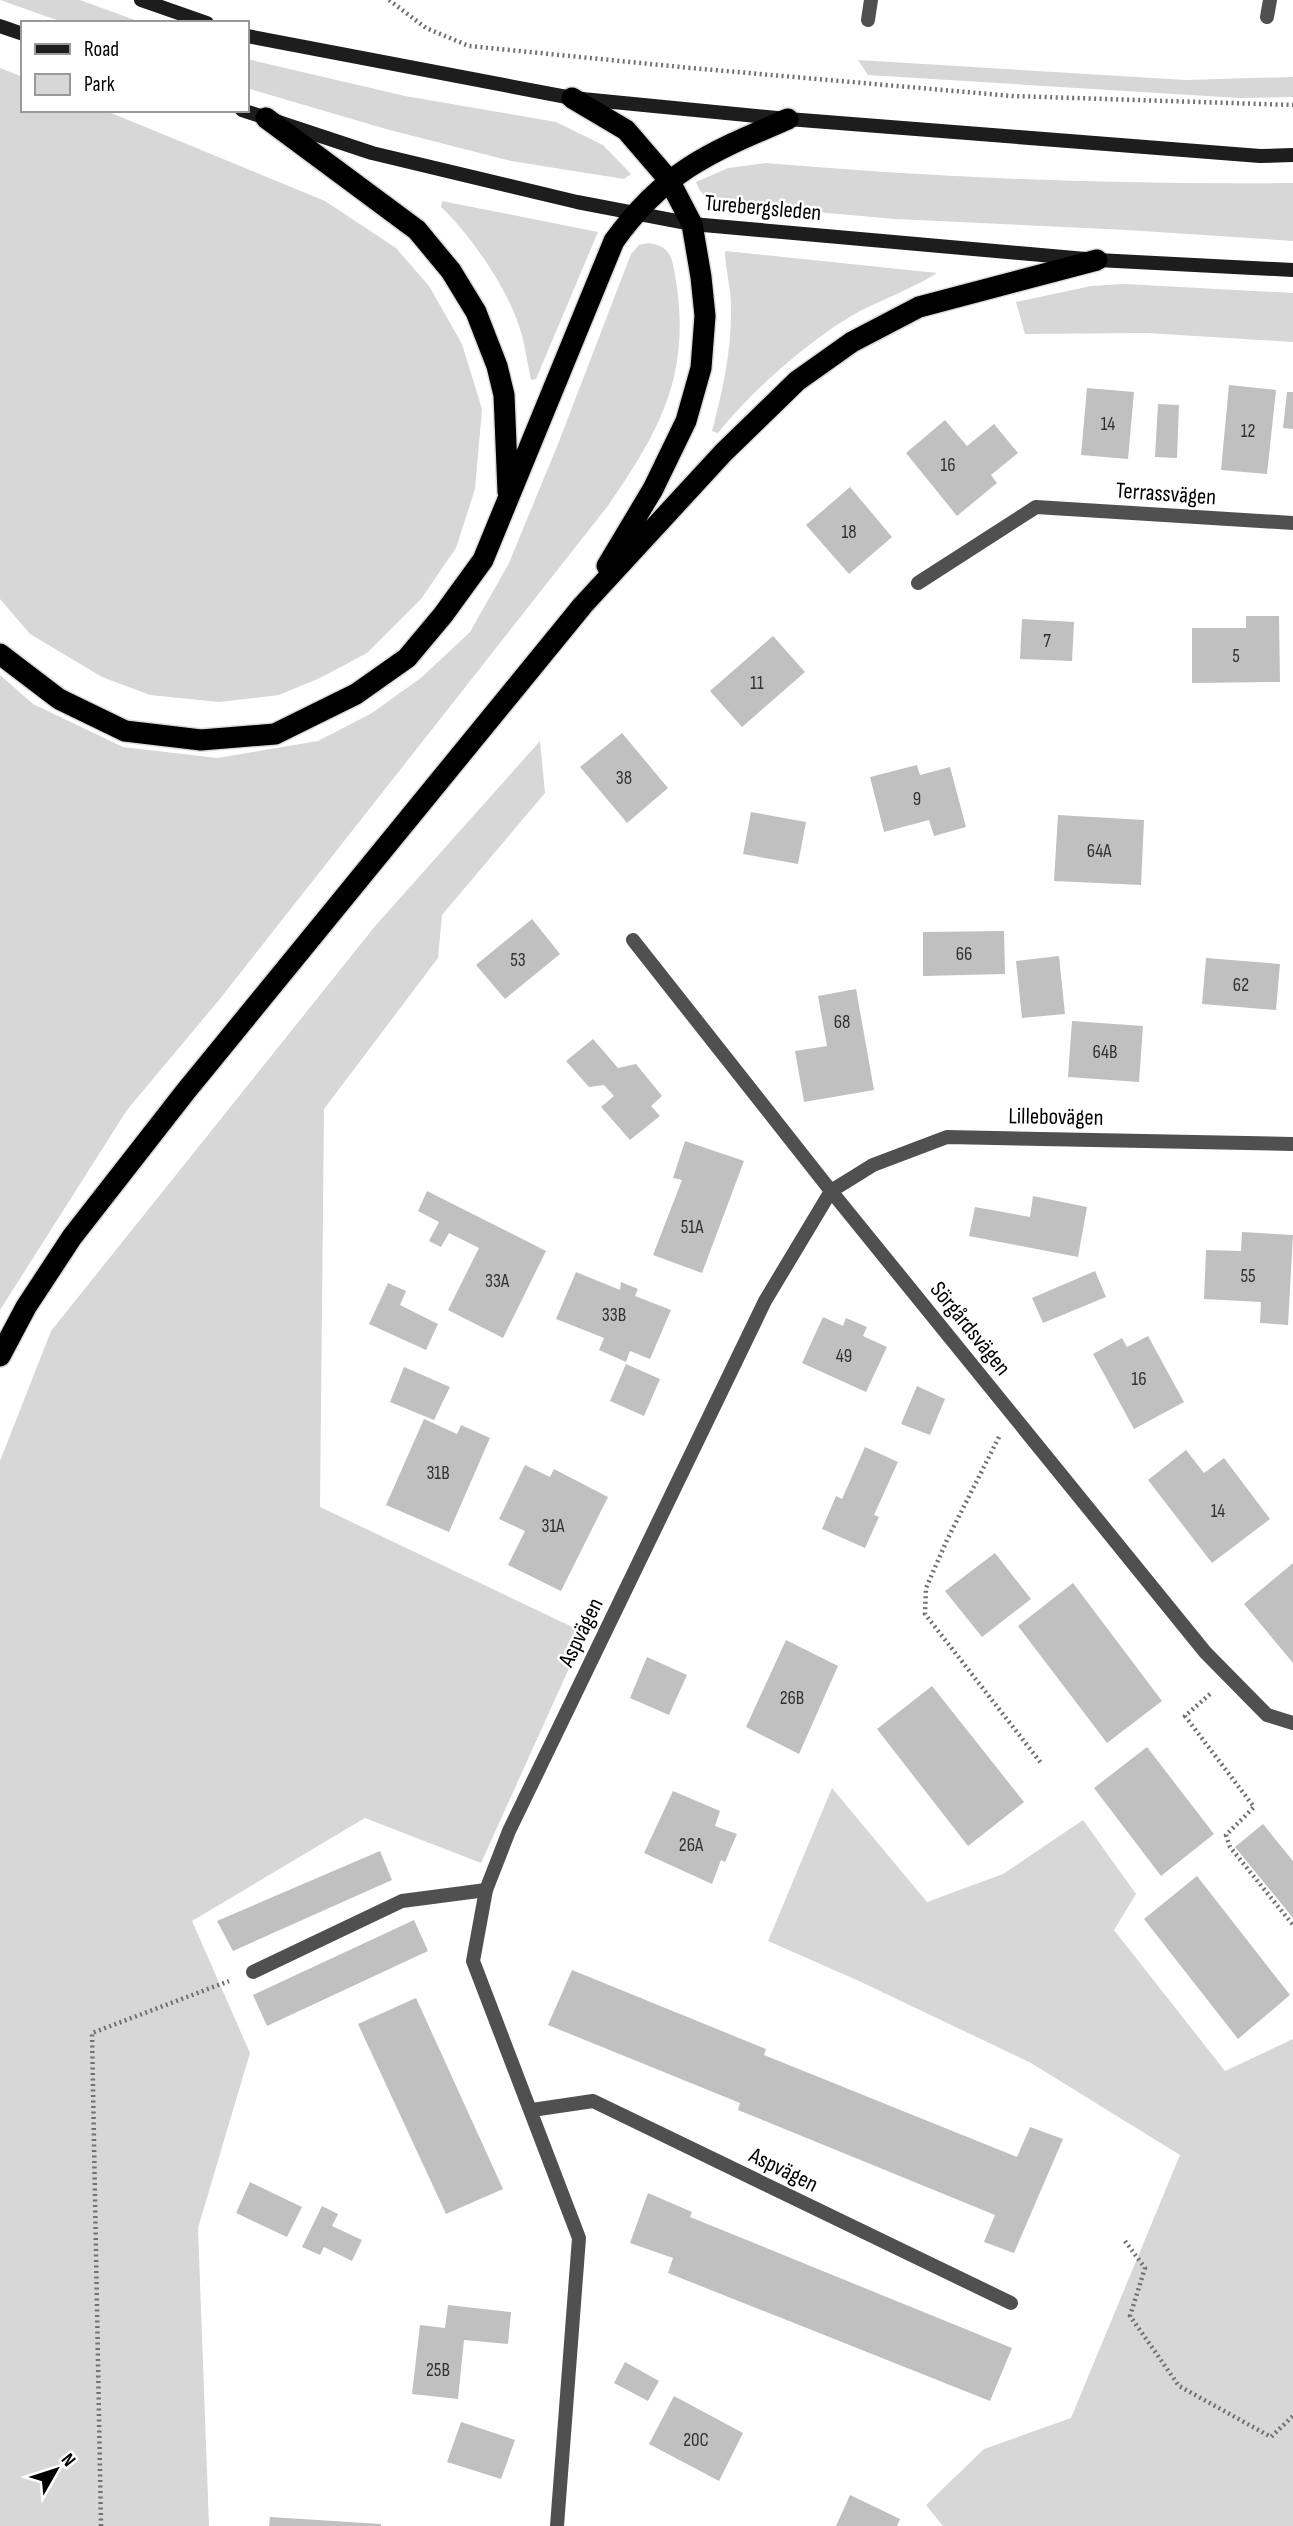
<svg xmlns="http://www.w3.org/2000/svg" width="1293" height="2526" font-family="'Sofia Sans Condensed',sans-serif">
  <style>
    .green { fill: #d7d7d7 }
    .building { fill: #c0c0c0 }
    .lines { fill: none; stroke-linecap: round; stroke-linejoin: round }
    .highway-casing { stroke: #dbdbdb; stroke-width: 24 }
    .path { stroke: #727272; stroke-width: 4.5; stroke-dasharray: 2 3.5; stroke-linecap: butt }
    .lane { stroke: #505050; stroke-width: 14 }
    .street { stroke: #505050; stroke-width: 14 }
    .secondary { stroke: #1d1d1d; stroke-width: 14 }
    .highway { stroke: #000; stroke-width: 21 }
    .labels { text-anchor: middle; stroke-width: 5; stroke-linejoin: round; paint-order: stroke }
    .number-label { font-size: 19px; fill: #303030 }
    .street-label { font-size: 23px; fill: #000; stroke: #fff }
  </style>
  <rect width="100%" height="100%" fill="#fff"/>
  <path class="green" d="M0,0H80L143,23H65Z
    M247,59L405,96L556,122L603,145L631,174L624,179L511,161L386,129L250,89L247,88Z
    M858,60L1186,80L1293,77V97L1239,98L868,75Z
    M0,68L23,77V110H104L325,201L396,248L429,286L462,344L482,409L475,489L456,548L421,599L367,653L320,678L279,695L219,702L150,695L102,677L30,634L0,599Z
    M766,163C941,178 1117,185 1293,183V241L1127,230L895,219L727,204C711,200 702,199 696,182L728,168Z
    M442,201L598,232L536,379L531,380C527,362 525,343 519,326C507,288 470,234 441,207Z
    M648,243C673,246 672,260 676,281C691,376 659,432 607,507L219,1000L127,1110L0,1310V675L33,704L123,747L217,758L318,741L372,713L422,677L470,632L509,563L558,444L631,254L639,245Z
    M725,251L937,273C913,288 886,298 860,311C814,336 751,391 718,433L712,431C723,389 732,349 731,305C731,287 725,269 725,251Z
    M1125,284L1293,293V342L1147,333L1025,334L1016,302L1091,286Z
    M540,741L545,793L442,915L438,958L324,1109L320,1507L585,1633L481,1863L365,1818L192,1921L250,2053L198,2228L209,2526H0V1461L51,1331L376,925Z
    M832,1788L927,1902L1003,1874L1083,1820L1136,1894L1114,1930L1225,2071L1293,2039V2526H943L926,2505L984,2449L1071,2418L1180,2155L1031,2063L859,1981L768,1941Z"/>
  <path class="building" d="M1229,385L1276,390L1267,474L1221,470Z
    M1087,388L1134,392L1128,459L1081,455Z
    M1287,392H1293V429L1283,428Z
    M1158,404L1179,405L1177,458L1155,457Z
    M945,420L967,446L994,424L1018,453L991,475L997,483L957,516L906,453Z
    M850,487L892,537L849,574L806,525Z
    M1246,616H1279L1280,682L1192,683V628H1246Z
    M1022,619L1074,622L1072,661L1020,659Z
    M773,636L805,672L742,727L710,691Z
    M622,733L668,788L627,823L580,767Z
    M917,765L920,775L950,767L966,827L934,836L929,820L884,832L870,777Z
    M751,812L806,822L798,864L743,854Z
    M1058,815L1144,820L1141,885L1054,881Z
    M532,919L560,954L505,999L476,965Z
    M1004,931L1005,974L923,976V932Z
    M1059,956L1065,1014L1022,1018L1016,961Z
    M1206,958L1280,964L1276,1010L1202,1004Z
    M856,989L874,1090L804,1102L795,1051L827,1046L818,996Z
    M1072,1021L1143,1026L1139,1082L1068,1077Z
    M593,1039L618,1068L636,1064L662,1096L651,1106L660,1116L630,1140L601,1107L614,1096L604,1085L589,1087L566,1061Z
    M685,1141L744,1161L702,1273L653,1255L682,1180L673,1178Z
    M427,1191L546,1251L503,1338L448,1310L479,1248L449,1233L441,1247L429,1241L439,1222L418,1211Z
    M1033,1196L1087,1207L1078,1257L969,1236L975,1207L1030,1217Z
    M1242,1232L1293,1235L1288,1325L1260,1323L1261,1302L1204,1299L1206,1250L1241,1251Z
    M1095,1271L1106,1297L1043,1323L1032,1298Z
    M576,1272L620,1290L621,1282L638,1289L635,1296L671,1310L650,1359L630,1351L626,1362L599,1350L604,1338L556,1319Z
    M388,1283L406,1291L400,1305L438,1324L426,1350L369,1324Z
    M823,1317L843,1326L846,1318L867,1327L863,1336L887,1347L866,1392L802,1363Z
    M1148,1336L1184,1402L1134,1429L1093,1354L1122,1338L1127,1347Z
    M626,1364L660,1379L644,1416L610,1401Z
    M404,1367L450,1387L434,1420L390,1402Z
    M917,1386L945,1399L930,1435L901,1424Z
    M424,1419L457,1434L461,1425L490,1438L449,1532L386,1505Z
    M865,1447L898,1462L874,1515L879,1517L865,1548L822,1529L836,1496L842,1499Z
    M1186,1450L1204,1473L1224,1458L1270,1519L1212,1563L1148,1480Z
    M525,1465L550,1477L554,1469L608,1497L561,1591L508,1565L525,1531L499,1519Z
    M995,1553L1031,1599L982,1637L945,1591Z
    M1293,1563V1663L1244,1604Z
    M1073,1583L1162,1701L1107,1743L1018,1626Z
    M786,1640L838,1666L799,1754L746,1727Z
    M647,1657L687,1675L669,1715L630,1698Z
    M932,1686L1024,1802L968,1846L877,1729Z
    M1147,1747L1214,1834L1161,1876L1094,1788Z
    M673,1791L720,1811L715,1826L737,1834L725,1862L721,1860L712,1884L644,1853Z
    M1263,1824L1293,1861V1918L1235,1847Z
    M380,1851L392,1880L233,1951L217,1921Z
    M1197,1876L1290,1995L1238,2039L1144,1919Z
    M414,1920L428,1951L267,2026L253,1995Z
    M572,1970L766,2049L764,2055L1017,2157L1030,2127L1063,2139L1014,2253L984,2242L995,2215L738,2110L740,2103L548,2025Z
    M416,1998L503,2189L446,2214L358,2024Z
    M250,2182L302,2207L287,2237L236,2213Z
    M648,2193L692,2212L690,2217L1012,2348L990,2401L668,2273L673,2258L630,2243Z
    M322,2206L338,2214L332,2226L362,2240L352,2261L324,2247L320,2255L302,2247Z
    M448,2305L511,2312L508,2344L464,2340L458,2399L412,2394L420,2325L445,2328Z
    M625,2362L659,2381L648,2401L614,2383Z
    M674,2396L743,2433L719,2481L649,2444Z
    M461,2422L515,2440L501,2479L447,2462Z
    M850,2495L900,2519L897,2526H836Z
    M270,2517L381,2524V2526H269Z"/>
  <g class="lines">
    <defs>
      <path id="highway" d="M572,98L626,130L669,180L692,224L701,277L705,316L701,368L686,421L653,489L607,566
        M266,118L417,230L451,271L476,312L497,366L504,395L508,492
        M0,654L59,699L125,731L201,740L275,734L356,694L407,658L443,615L483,560L614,241C665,170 711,152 788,119
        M0,1356L26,1307L72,1237L186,1091L583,605L723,453L797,381L852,342L919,307L1097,260"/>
    </defs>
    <use href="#highway" class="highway-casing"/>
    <path class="path" d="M389,0L426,28L469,46L691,68L1012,96L1293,105
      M999,1437L947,1540L926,1588L925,1614L1041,1763
      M1210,1694L1185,1716L1254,1807L1226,1835L1230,1847L1293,1925
      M1125,2241L1145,2268L1130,2316L1179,2386L1271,2437L1293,2416
      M101,2526L92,2033L229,1981"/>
    <path class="lane" d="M868,20L871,0
      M253,1972L402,1901L486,1890"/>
    <path class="street" d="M1267,17L1270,0
      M918,583L1036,507L1293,523
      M633,940L831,1191L1205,1652L1267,1715L1293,1723
      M532,2110L593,2101L1011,2303
      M557,2526L579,2238L473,1961L486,1890L509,1831L765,1301L831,1191L873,1165L947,1137L1293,1144"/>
    <path class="secondary" d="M141,0L207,23
      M0,26L23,34
      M247,36L572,98L788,119L1260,156L1293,155
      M242,110L372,153L577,202L692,224L1097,260L1293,270"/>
    <use href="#highway" class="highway"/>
  </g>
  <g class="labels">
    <g class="number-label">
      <text x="1108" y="430">14</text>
      <text x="1248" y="437">12</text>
      <text x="948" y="471">16</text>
      <text x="849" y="538">18</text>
      <text x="1047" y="647">7</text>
      <text x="1236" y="662">5</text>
      <text x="757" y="689">11</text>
      <text x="624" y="784">38</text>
      <text x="917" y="805">9</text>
      <text x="1099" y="857">64A</text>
      <text x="964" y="960">66</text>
      <text x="518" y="966">53</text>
      <text x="1241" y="991">62</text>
      <text x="842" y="1028">68</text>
      <text x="1105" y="1058">64B</text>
      <text x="692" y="1233">51A</text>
      <text x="1248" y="1282">55</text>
      <text x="497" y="1287">33A</text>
      <text x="614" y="1321">33B</text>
      <text x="844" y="1362">49</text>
      <text x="1139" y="1385">16</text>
      <text x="438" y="1479">31B</text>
      <text x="1218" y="1517">14</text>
      <text x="553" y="1532">31A</text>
      <text x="792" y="1704">26B</text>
      <text x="691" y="1851">26A</text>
      <text x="438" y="2376">25B</text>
      <text x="696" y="2446">20C</text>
    </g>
    <g class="street-label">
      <text transform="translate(763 207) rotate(5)" y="8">Turebergsleden</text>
      <text transform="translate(1166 493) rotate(4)" y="8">Terrassvägen</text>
      <text transform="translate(1056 1116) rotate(1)" y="8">Lillebovägen</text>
      <text transform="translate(971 1328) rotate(51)" y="8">Sörgårdsvägen</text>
      <text transform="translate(580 1632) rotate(-64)" y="8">Aspvägen</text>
      <text transform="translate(784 2169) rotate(26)" y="8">Aspvägen</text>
    </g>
  </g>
  <rect x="21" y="21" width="228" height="91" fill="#ffffff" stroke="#999999" stroke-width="2"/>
  <rect x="35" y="44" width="35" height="10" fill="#1d1d1d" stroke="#999999" stroke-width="2"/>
  <text x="84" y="56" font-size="21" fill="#000000">Road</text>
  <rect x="35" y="74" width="35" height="21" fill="#d7d7d7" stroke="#999999" stroke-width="2"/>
  <text x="84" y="91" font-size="21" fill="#000000">Park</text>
  <g transform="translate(56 2470) rotate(51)" stroke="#ffffff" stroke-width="5" paint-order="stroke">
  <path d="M0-5L12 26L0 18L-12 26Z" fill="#000000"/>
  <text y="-10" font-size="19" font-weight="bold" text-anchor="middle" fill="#000000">N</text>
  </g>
</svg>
